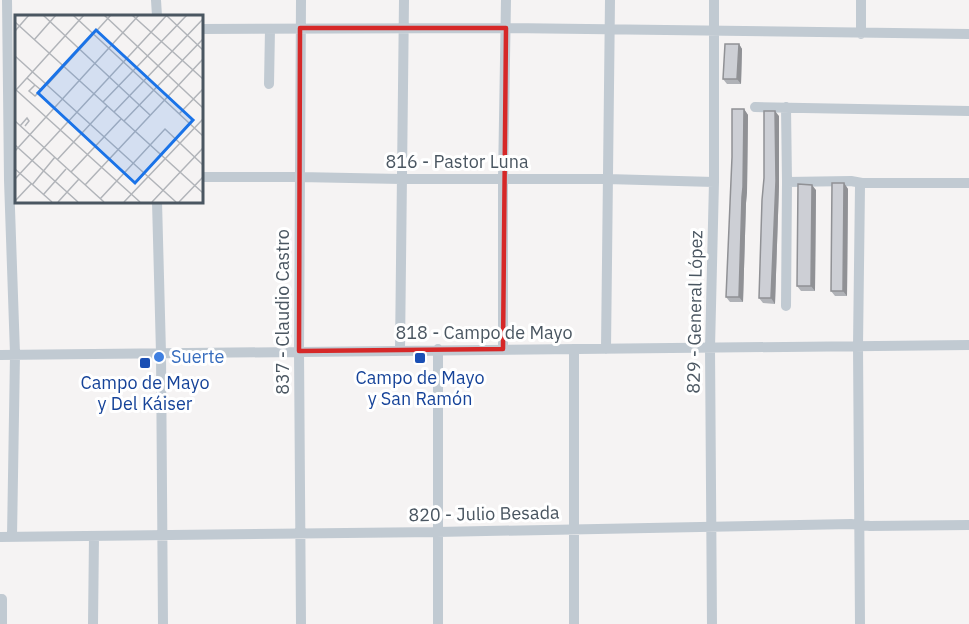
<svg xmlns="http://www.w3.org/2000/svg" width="969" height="624" font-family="'IBM Plex Sans',sans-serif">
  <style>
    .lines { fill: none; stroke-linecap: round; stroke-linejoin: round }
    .minor { stroke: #c1cad2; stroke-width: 10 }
    .wall { fill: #b0b2b7 }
    .shaded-wall { fill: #909195 }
    .building { fill: #cdcfd5; stroke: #909195; stroke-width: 1.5 }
    .marked { fill: none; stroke: #d62828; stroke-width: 4.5; stroke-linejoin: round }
    .shop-dot { fill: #3f7fe0; stroke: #fff; stroke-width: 2 }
    .transit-dot { fill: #1a4fb4; stroke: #fff; stroke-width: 2 }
    .labels { text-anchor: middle; stroke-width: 6; stroke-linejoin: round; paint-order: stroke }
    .street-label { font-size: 18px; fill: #4a5661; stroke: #fff }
    .shop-label { font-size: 18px; fill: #366cbe; stroke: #fff; text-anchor: start }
    .transit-label { font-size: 18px; fill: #164399; stroke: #fff }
    .inset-road { fill: none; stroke: #b1b4b9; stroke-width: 1.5 }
    .view { fill: #1a73e8; fill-opacity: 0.15; stroke: #1a73e8; stroke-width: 3 }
    .inset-edge { fill: none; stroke: #4a5661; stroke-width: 3 }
  </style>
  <rect width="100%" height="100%" fill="#f5f3f3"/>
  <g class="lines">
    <path class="minor" d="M7,0L9,180L15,354L12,537
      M156,0L157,16
      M301,0L299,351L301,624
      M201,29L506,28L969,34
      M861,34V0
      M269,84L270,29
      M755,107L969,111
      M201,177H299L401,179H607L714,182
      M787,182L851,181L862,183H969
      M157,201L161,353L163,624
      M786,306L787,182L786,107
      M503,349V179L506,0
      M606,349L610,0
      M400,350L404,0
      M0,355C323,351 646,347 969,345
      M0,537L437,532L851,524L870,526L969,525
      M0,599H2V624
      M93,624L94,536
      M438,624V349
      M574,624V349
      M712,624L710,348L714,182V0
      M860,624L858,346L860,186L862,183"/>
  </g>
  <path class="wall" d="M739,44L742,49L741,84H727L723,79Z
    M744,109L748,115L747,192L746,203L743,302H730L726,297Z
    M779,116V186L775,304L763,303L759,298Z
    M844,183L848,189L847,296H835L831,291Z
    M816,190L815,291H801L797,286Z"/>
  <path class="shaded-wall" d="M739,44L742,49L741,84L737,79Z
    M744,109L748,115L747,192L746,203L743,302L739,297Z
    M775,111L779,116V186L775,304L771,298Z
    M844,183L848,189L847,296L843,291Z
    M812,185L816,190L815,291L811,286Z"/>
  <path class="building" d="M725,44H739L737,79H723Z
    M732,109H744L743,187L742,197L739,297H726L732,157Z
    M764,111H775L776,181L771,298H759L762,200L764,178Z
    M832,183H844L843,291H831Z
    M798,184L812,185L811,286H797Z"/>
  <path class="marked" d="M300,28H506L503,349L299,351Z"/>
  <circle class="shop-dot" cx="159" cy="357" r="6"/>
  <g class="transit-dot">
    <rect x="414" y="352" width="12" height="12" rx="3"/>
    <rect x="139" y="357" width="12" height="12" rx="3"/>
  </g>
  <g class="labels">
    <g class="street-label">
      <text x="457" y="168">816 - Pastor Luna</text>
      <text transform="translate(283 312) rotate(-90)" y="6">837 - Claudio Castro</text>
      <text transform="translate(695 312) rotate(-89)" y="6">829 - General López</text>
      <text x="484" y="339">818 - Campo de Mayo</text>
      <text transform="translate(484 514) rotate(-1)" y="6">820 - Julio Besada</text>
    </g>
    <g class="shop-label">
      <text x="171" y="363">Suerte</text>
    </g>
    <g class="transit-label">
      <text x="420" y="384">Campo de Mayo<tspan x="420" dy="21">y San Ramón</tspan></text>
      <text x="145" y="389">Campo de Mayo<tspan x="145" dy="21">y Del Káiser</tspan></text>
    </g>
  </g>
  <g transform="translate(15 15)">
    <rect width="188" height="188" fill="#f5f3f3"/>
    <path class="inset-road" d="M28,0L135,100M58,0L188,121M89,0L188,93M117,0L188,64M151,0L188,35M0,7L188,178M0,16L14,0M19,25L41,0M0,41L161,187M12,63L20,70L26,75L20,81L14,76L20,70M32,70L96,0M0,74L125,187M1,75L69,0M88,87L172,0M99,97L188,4M164,99L188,74M0,106L89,187M109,106L188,24M5,111L12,103L14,106L10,111M0,130L63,187M0,136L124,0M42,145L92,91M0,154L37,187M56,157L106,104M0,164L152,0M17,170L40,142M70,170L188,44M28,180L51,154M85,184L150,114L188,150M0,186L16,169M43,187L64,164M109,187L188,104M137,187L188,133M164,187L188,162"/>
    <path class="view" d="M81,15L178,105L120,168L23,78Z"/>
    <rect width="188" height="188" class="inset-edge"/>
  </g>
</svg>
